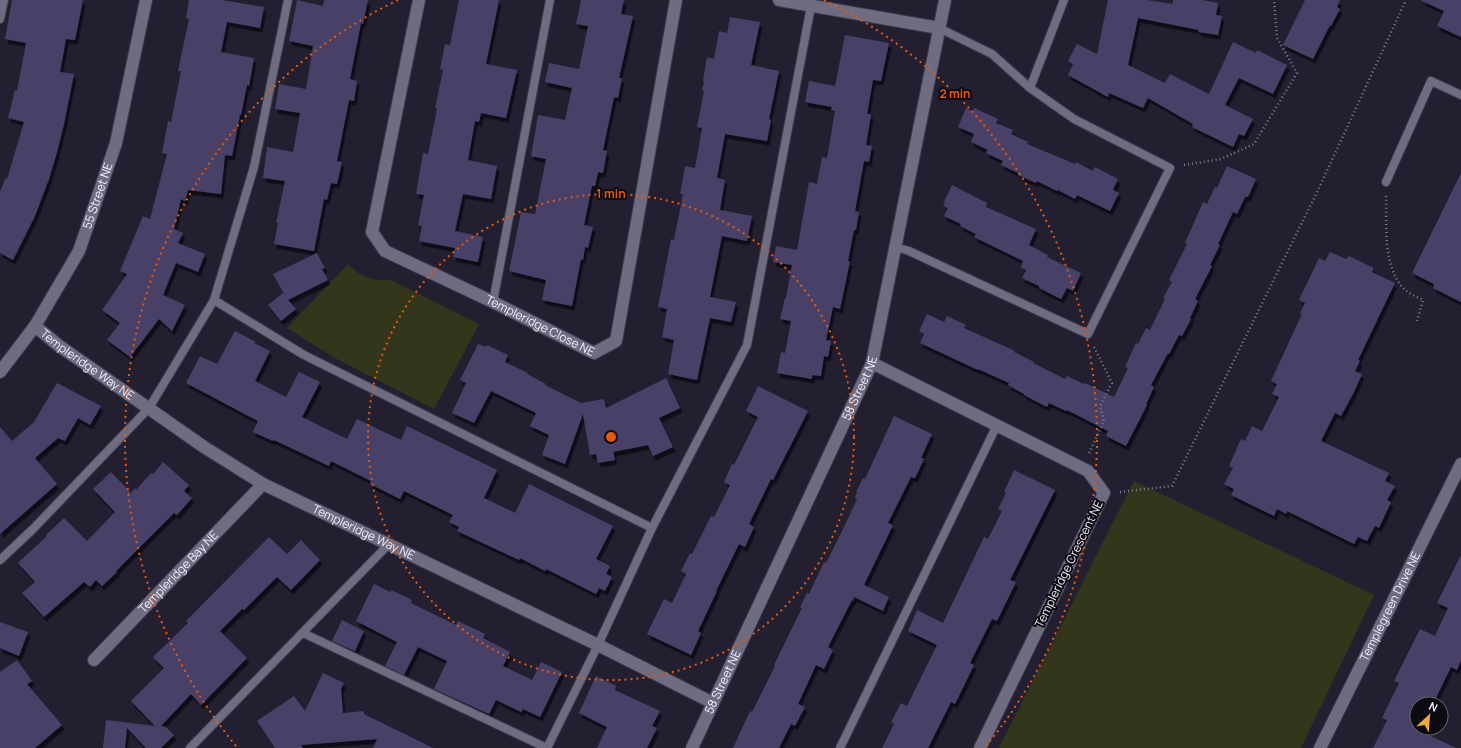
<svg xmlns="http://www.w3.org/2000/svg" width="1461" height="748" font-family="Manrope,sans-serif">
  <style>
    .green { fill: #34361b }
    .building { fill: #483f68; filter: url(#shadow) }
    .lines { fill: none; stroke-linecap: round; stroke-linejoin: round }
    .service-casing { stroke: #3e3b4a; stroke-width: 10 }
    .minor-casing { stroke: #3e3b4a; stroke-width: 14 }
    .tertiary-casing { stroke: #3e3b4a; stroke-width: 14 }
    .path { stroke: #807d8d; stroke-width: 2.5; stroke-dasharray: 1 3; stroke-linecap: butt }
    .service { stroke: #6f6b81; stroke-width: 8 }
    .minor { stroke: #6f6b81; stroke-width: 12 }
    .tertiary { stroke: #6f6b81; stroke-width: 12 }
    .ring { fill: none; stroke: #e8590c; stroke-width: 2; stroke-dasharray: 2 4 }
    .labels { text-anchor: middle; stroke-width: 4; stroke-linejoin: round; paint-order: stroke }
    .street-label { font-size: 12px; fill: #f0eefb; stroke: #0c0a12 }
    .centre { fill: #e8590c; stroke: #0c0a12; stroke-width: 2 }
    .ring-label { font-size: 12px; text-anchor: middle; font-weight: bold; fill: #e8590c; stroke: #0c0a12; stroke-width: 4; stroke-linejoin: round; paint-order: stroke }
  </style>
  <defs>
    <filter id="shadow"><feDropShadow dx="2.5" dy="4.5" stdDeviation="0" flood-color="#0009"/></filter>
  </defs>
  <rect width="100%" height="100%" fill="#231f31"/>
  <path class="green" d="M348,264C364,279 369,280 391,280L479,324L434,409L335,358L287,328Z
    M1134,481L1374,595L1301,748H999Z"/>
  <path class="building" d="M12,0H83L75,40L66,39L60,72L74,74L64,124L56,156L49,179L35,216L13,260L0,253V192L5,179H7L24,122L8,118L15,90L17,91L26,43L5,39Z
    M189,0H222L264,7L260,28L227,22L221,52L254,58L249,86L247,85L241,115H240L232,156L225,155L221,194L188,190L185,201L181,199L174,229L183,233L178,243L205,254L198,272L176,263L163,295L185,305L172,331L159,319L130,357L107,340L120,323L102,310L127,274L120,271L143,216L150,219L167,154L162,153L168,121L171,122L181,71H178L189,19L186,18Z
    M297,0L323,6L324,0H368L363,24L361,23L350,79L357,81L354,101L349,100L337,161L342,162L337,184L331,183L327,200L324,199L314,251L274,244L278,223H276L285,181L263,178L267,147L293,152L300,113L275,109L279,84L306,89L313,46L289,41Z
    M459,0H499L486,64L517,70L506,118L481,113L479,122L475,121L468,160L497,166L491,199L463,194L455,231L483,237L478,262L453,257L455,248L419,241L422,226L418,225L424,195L416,194L423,153L428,154L437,109L435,108L443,70L440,69L445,44L450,45Z
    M581,0H624L621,14L633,16L619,78H622L618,98L614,97L603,150L607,151L603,173L598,172L595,186H592L584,225L593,227L588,248L585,247L583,260L581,259L572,306L542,300L546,280L509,271L521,212L535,214L546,159L531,156L538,115L565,120L572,88L545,82L549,63L579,69L588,26L576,24Z
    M1108,0H1147L1173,4V0H1202L1218,3L1216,15L1222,16L1218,35L1198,32L1199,30L1138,18L1128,65L1165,83L1170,74L1209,94L1233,42L1256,53L1257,50L1287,65L1273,94L1239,78L1225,105L1253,119L1244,136L1239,134L1233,147L1192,127L1193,124L1148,98L1143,108L1109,93L1108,97L1068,75L1073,64L1068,61L1077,44L1097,54Z
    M1305,0H1340L1337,7L1340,9L1331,26L1330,25L1313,59L1283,45Z
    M1420,0H1461V37L1437,26L1444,11Z
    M730,17L760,22L751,65L779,71L769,119L771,120L767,141L725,134L717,178L725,180L720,210L752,216L747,241L722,236L710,297L736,302L731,322L710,318L697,380L668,374L674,340L662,337L667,309L658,307L671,239L674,240L683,194H680L685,166L695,168L702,128L697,127L704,91H702L704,82L703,81L707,57L714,59L719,31L727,33Z
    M845,35L889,43L881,81L873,80L867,114H871L866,145L872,146L869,162L864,161L855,211L859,212L856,230H854L848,261H850L840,309L833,307L826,340L831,341L828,357L824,356L821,376L812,375V379L777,373L781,352L785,353L791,321L780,319L785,298H786L792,265L773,262L776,246L797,250L809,182L817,184L822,157L827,158L835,111L831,110L832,107L805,102L809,81L835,86Z
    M966,108L973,111L974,108L998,119L996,123L1013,130L1011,134L1028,142L1027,144L1075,164L1076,162L1093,171L1095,167L1118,179L1113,190L1119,193L1110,211L1077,195L1075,199L1058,190L1057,191L1037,181L1036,183L1018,175V173L1001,165L1003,161L986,153L988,150L971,142L974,134L958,127Z
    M1227,166L1256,179L1248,197H1245L1237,214L1233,212L1218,244L1220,245L1210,265L1212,266L1195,299L1198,301L1190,318L1191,319L1182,336L1179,335L1169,354L1168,353L1151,385L1154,387L1146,404L1147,405L1126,446L1106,436L1108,431L1067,410L1066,411L1049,403L1047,407L1024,395V394L1008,385L1009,383L978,369V370L920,343L924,334L919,331L927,314L944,322L947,316L966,325L964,328L1015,351L1014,352L1034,362L1033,363L1065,379L1067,376L1084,384L1085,383L1114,397L1128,368L1125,367L1136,343L1138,344L1146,328L1150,330L1165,299L1163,298L1172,282L1169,280L1187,244L1185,243L1203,202L1207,204L1215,187L1217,188Z
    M1461,173V302L1433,288L1434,284L1412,273Z
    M952,185L987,203L986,207L1036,229L1029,245L1048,255L1047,257L1081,273L1073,291L1067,288L1061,299L1039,288V286L1022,278L1026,270L1021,268L1023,261L974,237L976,234L960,226L961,224L944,216L948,208L943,206L945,202H944Z
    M1330,252L1346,259L1349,256L1374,268L1372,272L1395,283L1358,360L1360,361L1355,371L1362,374L1354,392L1341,416L1335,413L1321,441L1389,473L1385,481L1395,486L1387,500L1391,502L1379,528L1375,526L1367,541L1358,537L1354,544L1287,511L1286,514L1277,509L1274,516L1231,495L1234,489L1224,484L1233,468L1229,466L1241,439L1245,441L1252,426L1262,431L1279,397L1272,394L1277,384L1271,381L1302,314L1300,313L1305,303L1299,300L1319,258L1325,261Z
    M317,253L325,268L322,269L328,280L288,300L296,309L281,321L268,305L283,293L284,294L273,274Z
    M235,331L256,342L254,343L270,351L255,381L286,397L299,372L320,382L302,417L347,439L357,419L401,440L407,426L497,470L484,498L515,513L529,484L613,526L596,559L610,566L606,574L612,577L605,591L599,588L596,594L546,569L545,571L520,558L519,560L457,531L459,527L449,522L453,515L404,491L400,499L370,484L371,481L331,461L329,466L274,440L273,441L253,432L258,421L186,383L200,356L217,364Z
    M478,344L486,347L487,345L508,355L505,362L528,373L527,374L546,384L545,385L581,403L604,399L606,408L666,378L680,408L659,418L673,447L653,456L648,445L613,452L615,460L598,463L596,454L590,455L583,414L565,464L542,455L549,435L530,426L536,413L491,391L474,423L452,413L466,383L460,380Z
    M57,383L101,406L90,425L78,418L65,441L58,438L35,458L57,484L0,534V427L12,441L34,422Z
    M758,386L808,411L773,480L771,479L749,524L754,527L745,547L739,544L716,591H717L698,631L701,633L691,655L647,634L664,599L672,603L686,574L681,571L690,553L692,554L711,516L714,517L730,485L724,482L732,464L734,465L758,417L746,411Z
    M894,416L932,434L921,458L924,459L915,478L911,477L888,523L893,525L864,585L889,597L883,611L854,597L853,601L852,600L828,647L833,650L824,669L816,665L798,704L805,707L795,726L791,724L779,748H733L750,711L752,712L775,666L774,665L802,608L800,607L807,593L809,594L824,562L826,563L845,525L857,499L855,498L857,492H856L863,478L865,479Z
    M163,462L189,485L184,491L192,498L177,515L174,513L116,571L117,572L102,586L96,580L90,587L84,582L44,617L22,593L35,582L18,563L47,536L46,535L64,518L87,541L115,512L93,489L111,472L131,493L135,488L136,490L151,473L153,474Z
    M1014,470L1055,490L1010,580L1016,582L997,621L992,619L970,663L974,665L955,704L951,702L928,748H882L894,724L891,722L901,703L907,706L937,645L908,631L917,610L943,623L984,537L988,539L1002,511L998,509L1006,493L1004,492Z
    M269,537L287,554L301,540L320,560L291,590L277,577L244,610L242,609L220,631L247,658L201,705L191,694L161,726L166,727L174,735L161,748H146L127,728L125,748H103L106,720L155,726L131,701L164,668L153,657L188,623L186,621Z
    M1461,555V660L1457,670L1451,667L1433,704H1417V728H1421L1420,731L1456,748H1373L1387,720L1382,718L1399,683L1394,681L1420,629L1435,636L1448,608L1437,603Z
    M374,584L390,592L391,590L412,600L411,603L456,625L458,621L485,634L483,638L510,652L503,666L532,680L541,662L562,672L540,717L523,709L521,712L496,700L489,714L434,689L447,661L418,647L404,675L385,666L397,642L356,621Z
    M342,620L364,631L355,651L332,641Z
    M0,622L28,632L19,656L0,648Z
    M17,660L32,681L27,684L62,725L35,748H0V672Z
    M323,673L344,683L341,689L343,713L364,711V714L433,748H373L377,739L301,745L303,748H275L257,721L294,696L305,711Z
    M596,676L616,686L615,690L660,711L652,726L657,728L647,748H597L607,727L579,713Z"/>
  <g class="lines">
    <defs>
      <path id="service" d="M0,19L4,0
        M1030,88L1064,0
        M1386,182L1431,81L1461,95
        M895,247L909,251L1088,334L1170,168L1074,119L1030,88L992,54L939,28
        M214,300L304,355L652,528L747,345L812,1
        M493,302L550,0
        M0,560L33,529L149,408L214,300L254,167L288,0
        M303,633L547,748L598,645L652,528
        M190,748L389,544
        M840,748L997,425"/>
      <g id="minor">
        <path id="s1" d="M419,0L372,232L385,251L493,302L594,353L616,341L676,0"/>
        <path d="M779,0L939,28"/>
        <path id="s2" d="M35,326L58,345L204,447L263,484L598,645L713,703"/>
        <path d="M872,363L1088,471L1104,493L980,748"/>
        <path id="s3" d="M94,660L263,484"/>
        <path id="s4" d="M692,748L872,363L945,0"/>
        <path id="s5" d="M1320,748L1461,464"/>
      </g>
      <g id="tertiary">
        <path id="s6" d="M0,372L35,326L79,251L116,143L146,0"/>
      </g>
    </defs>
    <use href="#service" class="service-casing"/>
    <use href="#minor" class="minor-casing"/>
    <use href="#tertiary" class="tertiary-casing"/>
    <path class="path" d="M1184,165L1221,159L1254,144L1297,73L1277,38L1274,0
      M1386,196C1387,226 1382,265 1404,289C1409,294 1417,297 1423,300L1417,321
      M1089,453L1104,421L1100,406L1112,383L1094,347
      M1120,492L1172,486L1319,188L1406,0"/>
    <use href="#service" class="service"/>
    <use href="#minor" class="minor"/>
    <use href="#tertiary" class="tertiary"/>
  </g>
  <g class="ring">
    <circle cx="611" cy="437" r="243"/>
    <path d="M236 746A486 486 0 0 1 398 0M824 0A486 486 0 0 1 986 746"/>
  </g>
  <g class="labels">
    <g class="street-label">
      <text dy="4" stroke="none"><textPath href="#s6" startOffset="203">55 Street NE</textPath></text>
      <text dy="4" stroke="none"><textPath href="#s1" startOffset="432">Templeridge Close NE</textPath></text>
      <text dy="4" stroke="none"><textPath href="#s2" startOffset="65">Templeridge Way NE</textPath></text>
      <text dy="4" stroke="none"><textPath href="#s4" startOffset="397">58 Street NE</textPath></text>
      <text dy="4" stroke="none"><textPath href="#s2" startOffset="389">Templeridge Way NE</textPath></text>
      <text transform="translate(1069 564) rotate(-64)" y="4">Templeridge Crescent NE</text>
      <text dy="4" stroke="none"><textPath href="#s3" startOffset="122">Templeridge Bay NE</textPath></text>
      <text dy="4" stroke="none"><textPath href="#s5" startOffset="158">Templegreen Drive NE</textPath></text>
      <text dy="4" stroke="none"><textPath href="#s4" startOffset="73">58 Street NE</textPath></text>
    </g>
  </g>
  <circle cx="611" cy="437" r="6" class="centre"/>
  <g class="ring-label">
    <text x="955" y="98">2 min</text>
    <text x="611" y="198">1 min</text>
  </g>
  <g transform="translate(1429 716) rotate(26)"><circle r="19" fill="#0c0a12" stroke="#67656f"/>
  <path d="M0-3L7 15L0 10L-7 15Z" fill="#ebaa39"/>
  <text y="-6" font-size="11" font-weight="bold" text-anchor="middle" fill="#f0eefb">N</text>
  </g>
</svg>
